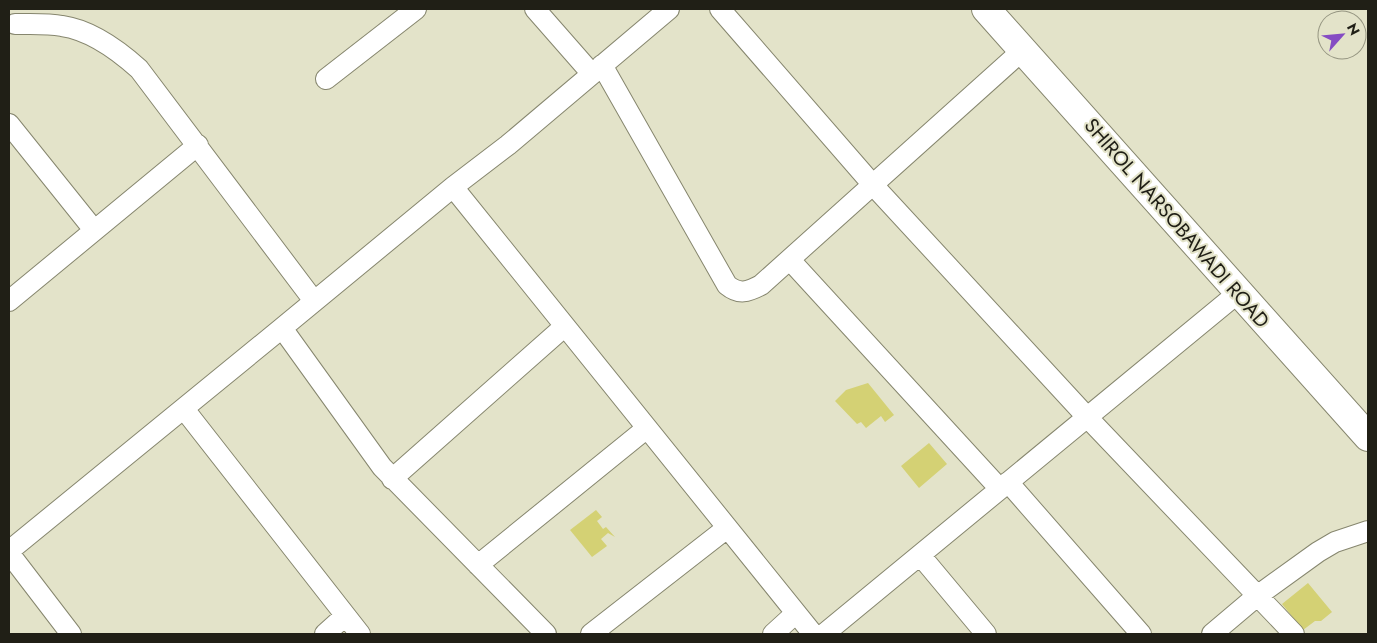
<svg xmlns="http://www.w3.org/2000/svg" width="1377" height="643" font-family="Jost,sans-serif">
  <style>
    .building { fill: #d4d174 }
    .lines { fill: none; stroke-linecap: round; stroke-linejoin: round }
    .street-casing { stroke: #86866e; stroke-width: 22 }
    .secondary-casing { stroke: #86866e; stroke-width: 30 }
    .street { stroke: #fff; stroke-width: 20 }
    .secondary { stroke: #fff; stroke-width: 28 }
    .labels { text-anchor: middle; stroke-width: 4; stroke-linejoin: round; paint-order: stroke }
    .street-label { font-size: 20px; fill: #201f16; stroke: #e3e3c9 }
  </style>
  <rect width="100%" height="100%" fill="#e3e3c9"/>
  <path class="building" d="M868,383L894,415L885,422L881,416L866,428L861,422L857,424L835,401L846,390Z
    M929,443L947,464L919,488L901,466Z
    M596,510L602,517L597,521L603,529L606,527L615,537L608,533L601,539L607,546L592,557L570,530Z
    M1308,583L1332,612L1321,621H1315L1303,630L1282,604Z"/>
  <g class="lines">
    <defs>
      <path id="street" d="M535,9L592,74
        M720,9L873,185L1087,417L1294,634
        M15,24C30,24 47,23 62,26C90,30 119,51 139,69L314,301
        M602,65L727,285C739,295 748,292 761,285L1024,49
        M326,79L416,9
        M9,124L94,230
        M453,187L813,634
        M790,260L1000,489
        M9,301L198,145
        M184,409L360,634
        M392,479L565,326
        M1008,482L1141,634
        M9,551L282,328
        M9,553L71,634
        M920,555L986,634
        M478,565L647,428
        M325,634L345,616
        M546,634L382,467L282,328L453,187L508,145L669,9
        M591,634L727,528
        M773,634L796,613
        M824,634L1238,293
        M1212,634L1257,596L1318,552L1335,542L1368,531"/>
      <path id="secondary" d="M986,9L1368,437"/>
    </defs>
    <use href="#street" class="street-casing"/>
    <use href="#secondary" class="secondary-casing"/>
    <use href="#street" class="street"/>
    <use href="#secondary" class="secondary"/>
  </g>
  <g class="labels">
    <g class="street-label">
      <text transform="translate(1177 223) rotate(49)" y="7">SHIROL NARSOBAWADI ROAD</text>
    </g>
  </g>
  <rect width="1377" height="643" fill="none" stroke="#201f16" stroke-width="20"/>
  <g transform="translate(1342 35) rotate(63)"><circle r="24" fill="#e3e3c9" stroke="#959581"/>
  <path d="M0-4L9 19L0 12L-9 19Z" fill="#854cc3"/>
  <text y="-8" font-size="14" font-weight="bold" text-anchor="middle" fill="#201f16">N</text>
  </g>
</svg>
